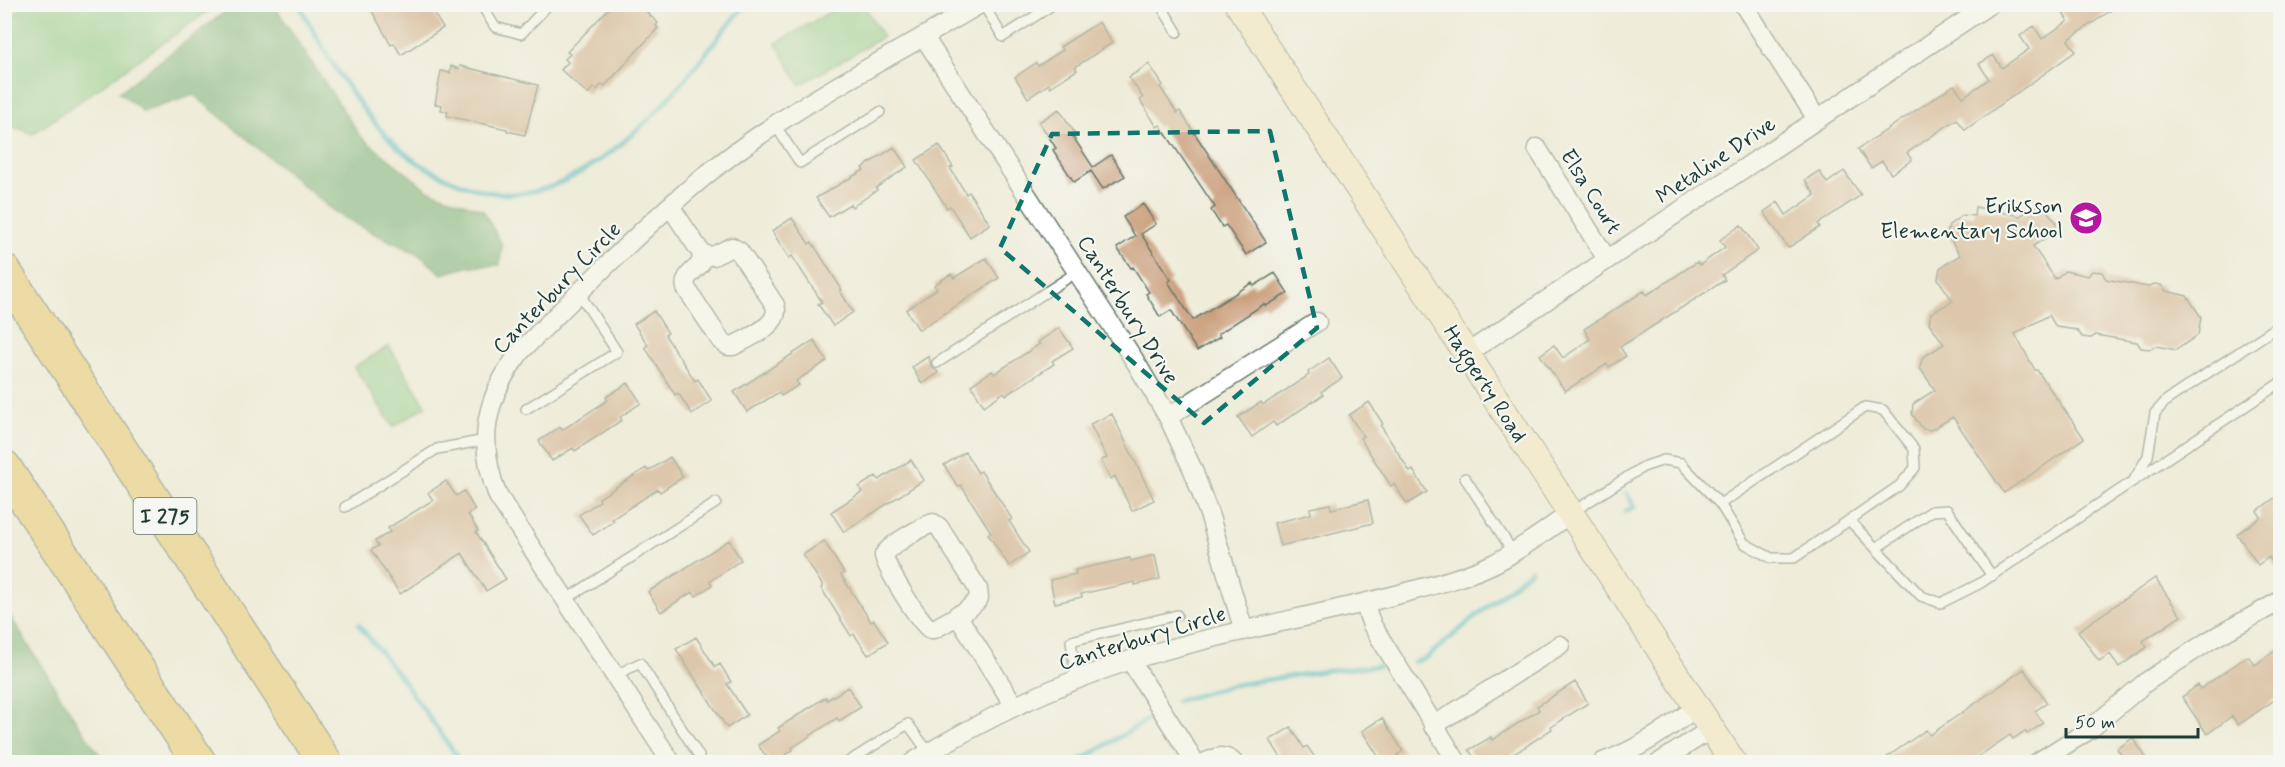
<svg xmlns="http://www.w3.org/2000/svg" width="2285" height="767" font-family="Mynerve,sans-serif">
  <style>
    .green { fill: #83c882; stroke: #51825b; stroke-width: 1.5 }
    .forest { fill: #6aac70; stroke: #447452; stroke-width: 1.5 }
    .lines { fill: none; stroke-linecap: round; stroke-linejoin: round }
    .stream { stroke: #4bb9c4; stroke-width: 5 }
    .building { fill: #c89a75 }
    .service-casing { stroke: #687a6e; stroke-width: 12 }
    .minor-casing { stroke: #687a6e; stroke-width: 21 }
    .secondary-casing { stroke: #687a6e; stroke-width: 28 }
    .motorway-casing { stroke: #687a6e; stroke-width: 36 }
    .service { stroke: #fff; stroke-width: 9 }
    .minor { stroke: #fff; stroke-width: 18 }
    .secondary { stroke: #f7e8c3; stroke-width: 26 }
    .motorway { stroke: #ecc669; stroke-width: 33 }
    .marked { fill: none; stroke: #0f766e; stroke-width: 4.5; stroke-dasharray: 12 8; stroke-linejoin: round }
    .labels { text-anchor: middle; stroke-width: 4.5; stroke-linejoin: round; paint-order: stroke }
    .shield { fill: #f6f6f2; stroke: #60746d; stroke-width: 1.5 }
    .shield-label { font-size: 21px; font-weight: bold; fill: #1f3d34 }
    .street-label { font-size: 22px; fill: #1f3d34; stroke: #f6f6f2 }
    .poi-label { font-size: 22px; fill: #1f3d34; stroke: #f6f6f2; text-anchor: end }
  </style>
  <rect width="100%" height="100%" fill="#f6f6f2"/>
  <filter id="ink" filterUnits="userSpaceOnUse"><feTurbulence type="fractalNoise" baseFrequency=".0167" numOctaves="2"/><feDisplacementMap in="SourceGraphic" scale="12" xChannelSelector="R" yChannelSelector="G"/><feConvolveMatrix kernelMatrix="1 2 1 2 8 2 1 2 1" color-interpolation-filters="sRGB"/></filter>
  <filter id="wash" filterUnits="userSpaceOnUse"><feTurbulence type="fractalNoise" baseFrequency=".008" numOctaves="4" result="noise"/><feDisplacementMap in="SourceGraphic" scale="24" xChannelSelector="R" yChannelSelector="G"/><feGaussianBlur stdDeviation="1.35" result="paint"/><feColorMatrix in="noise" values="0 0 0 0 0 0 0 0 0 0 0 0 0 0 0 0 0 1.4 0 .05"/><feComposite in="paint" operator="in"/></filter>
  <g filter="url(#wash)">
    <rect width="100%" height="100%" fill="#efecd9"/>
    <path class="green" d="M28,4H217V5L33,134L4,123L5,20Z
      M842,5H864L883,37L800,85L776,43Z
      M389,346L426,406L393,427L354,367Z"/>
    <path class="forest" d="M234,5H274L360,136L428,190L483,210L502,245L500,265L467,267L442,274L418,254L375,234L336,213L194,95L143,112L119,92Z
      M5,608L78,724L105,762H5Z"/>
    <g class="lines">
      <path class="stream" d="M299,4C325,54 363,120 407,155C423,167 441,176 459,183C490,196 521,198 552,186C588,173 621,145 649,119C685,84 713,41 746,4
        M1626,511L1634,507L1627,493
        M4,597L10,593
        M359,625L401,678L461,762
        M1414,662L1426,658L1531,570
        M1177,701L1233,685L1324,671L1379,666
        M1078,762L1147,720"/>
    </g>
    <g id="blocks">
      <path class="building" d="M368,4H428L443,28L401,55L394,43L391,45Z
        M613,4H638L658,23L656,26L658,28L605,86L602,84L597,90L594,87L588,94L561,70L568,62L565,59L570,54L567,52Z
        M2057,4H2120L2068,40L2076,51L1965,130L1957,119L1907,153L1912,160L1891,174L1882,161L1871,168L1858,149L1954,85L1963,97L1989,79L1979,64L1993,55L2002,68L2029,49L2020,36L2034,26L2042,39L2068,21Z
        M1099,22L1112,43L1075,67L1077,70L1050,87L1049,84L1028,98L1015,77L1036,63L1038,66L1063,50L1060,47Z
        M1149,64L1163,85L1160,87L1177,113L1180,111L1266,242L1246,255L1226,225L1222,227L1211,210L1215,207L1160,125L1157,127L1140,100L1143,98L1129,77Z
        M451,66L459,69L460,66L538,85L525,135L507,131V129L447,116L448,112L441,110L442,105L435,104L441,71L450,73Z
        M1059,109L1076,135L1073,137L1093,167L1111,155L1125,176L1103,189L1091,171L1074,182L1053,150L1056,148L1039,122Z
        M939,145L953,167L950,168L966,194L969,192L990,224L970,237L950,206L947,208L916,160Z
        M894,147L907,167L876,188L877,190L852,207L850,204L829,217L816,198L864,170L862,168Z
        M1819,171L1827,183L1844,171L1861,195L1818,224L1820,227L1788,248L1764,212L1778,202L1786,215L1815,195L1805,180Z
        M1143,204L1156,224L1141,234L1171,280L1168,282L1193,320L1252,283L1254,286L1275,273L1288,293L1266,306L1264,304L1218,334L1220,337L1197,351L1171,310L1160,317L1146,294L1149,292L1133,267L1131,268L1117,248L1135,236L1123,217Z
        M2036,206L2044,207L2056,222L2055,232L2033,246L2055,279L2065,271L2088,276L2092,271L2102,272L2106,279L2148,287L2154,284L2161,285L2166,291L2187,296L2201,317L2198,335L2176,350L2156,346L2150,349L2141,348L2137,342L2096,335L2091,338L2082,337L2077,330L2056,327L2049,315L2015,334L2035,370H2037L2084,438L2004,493L1953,417L1931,430L1923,429L1912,414L1913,404L1935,390L1920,368L1922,358L1944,344L1929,323L1931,313L1953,301L1938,279L1940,268L1960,255L1947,234L1949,225L1963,215L1974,216L1975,207L2020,216Z
        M792,218L809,244L812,242L842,290L840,291L853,312L833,326L818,304L822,302L792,256L789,258L772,231Z
        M1741,225L1758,250L1722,275L1725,280L1620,347L1626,356L1609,367L1607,364L1565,391L1540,355L1554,345L1563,358L1590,339L1584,329L1644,291L1647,295L1697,262L1700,265L1725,247L1720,240Z
        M986,258L999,278L919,330L906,310L937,289L934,285L951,274L954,278Z
        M654,311L668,333L665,335L695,381L698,379L712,401L692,414L678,393L675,395L645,347L648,345L634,324Z
        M1059,328L1073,348L1052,361L1054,364L1006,395L1004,392L984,406L971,385L992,371L994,374L1040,344L1038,342Z
        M814,340L827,361L796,381L799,385L781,396L779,392L747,412L734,392Z
        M929,356L931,366L939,373L922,384L912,367Z
        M1329,358L1342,378L1321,392L1323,395L1276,426L1273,422L1252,437L1238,417L1261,402L1263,405L1309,375L1308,372Z
        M628,383L641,403L620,417L622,420L575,451L573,448L552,461L539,441L560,427L562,430L608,400L606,397Z
        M1369,402L1383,424L1381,426L1410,472L1413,470L1427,492L1407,504L1394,484L1391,486L1360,438L1363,436L1349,415Z
        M1112,414L1154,500L1132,511L1115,476L1110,479L1101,460L1107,458L1090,424Z
        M965,452L978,473L981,471L1012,519L1009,521L1029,552L1009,566L988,534L991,532L961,485L958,487L944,465Z
        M670,457L683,477L660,492L658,489L612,519L614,521L593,535L579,515L600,501L599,498L646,468L648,471Z
        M911,460L924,480L844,532L831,512L862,492L859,487L876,476L879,480Z
        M446,481L456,496L464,491L475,510L468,514L478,531L476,532L506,579L486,591L462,553L400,594L371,550L378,546L375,541L390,532L388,528L433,500L428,493Z
        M2280,494V574L2269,557L2258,565L2237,534L2261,517L2257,511Z
        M1368,500L1373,523L1280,546L1274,523L1311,514L1310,508L1330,504L1331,509Z
        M729,540L741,560L710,581L712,585L696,596L692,592L661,612L648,592Z
        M824,541L844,573L841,575L871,622L874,620L888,642L868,655L854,634L851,636L821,588L823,586L803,555Z
        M1155,555L1160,579L1135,585V582L1081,594L1082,597L1055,603L1050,580L1076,574L1075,570L1130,558L1131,561Z
        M2155,578L2181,616L2143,641L2147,647L2119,667L2110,654L2099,661L2078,631Z
        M696,637L715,667L720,664L731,682L727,684L747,715L727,728L676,649Z
        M2280,647V696L2238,725L2232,716L2207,734L2182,697L2198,685L2200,689L2248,656L2255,665Z
        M2024,669L2047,703L2035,711L2043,723L2027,734L2025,731L2013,739L2010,735L1970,762H1880L1926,730L1930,735Z
        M1575,682L1588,703L1551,727L1552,729L1505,760L1503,757L1494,762H1477L1469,750L1491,737L1492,740L1539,710L1537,706Z
        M848,687L861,707L839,721L837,718L792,748L793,750L775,762H770L758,745L780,731L778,728L826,697L827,700Z
        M1382,718L1403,751L1397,755L1401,762H1382L1362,731Z
        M1291,727L1304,748L1307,746L1318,762H1280L1283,761L1270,740Z
        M2133,738L2149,762H2127L2117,749Z"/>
    </g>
  </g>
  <g filter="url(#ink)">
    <use href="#blocks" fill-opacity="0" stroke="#687a6e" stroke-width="1.5"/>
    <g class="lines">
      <defs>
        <path id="service" d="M481,4L495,27L521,34L549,4
          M983,4L1003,37L1054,4
          M1160,4L1177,32
          M775,125L800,163L880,112
          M937,363L1077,272
          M526,409L617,352L579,293
          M1465,478L1513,552
          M2135,478L2148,456L2155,413L2167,400L2280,325
          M345,507L437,449L486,440
          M1571,513L1643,467L1664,460L1681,463L1720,504L1744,543L1771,558H1794L1899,486L1915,468L1914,449L1883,410L1865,407L1720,504
          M1849,520L1921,596L1941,603L1979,584L2280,383
          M1876,548L1932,511L1947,510L1992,576
          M565,600L716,503
          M614,676L640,663L699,756
          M1076,679L1071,641L1177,615
          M848,762L908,724L929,753"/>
        <path id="minor" d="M1743,4L1817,119
          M924,37L1135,361L1168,417L1193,470L1210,517L1244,631
          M1537,148L1607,259
          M670,206L702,254
          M732,247L739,251L775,305C782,325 748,338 733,346H728L721,341L686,288C683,276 694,272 701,263L702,254L713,256Z
          M1466,354L1990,4
          M1168,417L1317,322
          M933,523L939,527L978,589L979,598C969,612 949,620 934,629H930C920,623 885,567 884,555C890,545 921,527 933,523Z
          M1364,603L1372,625L1457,762
          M957,615L1014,705
          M1130,660L1195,762
          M1433,726L1560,645
          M671,762L498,496C476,441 485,397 521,351C581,291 640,229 706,175C790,107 887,59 980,4
          M913,762C993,713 1074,675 1165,650C1242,629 1319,615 1396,595C1429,586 1464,578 1495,563C1522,549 1546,530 1571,513
          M1206,762C1217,757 1223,754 1233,762
          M1603,762C1638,750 1667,729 1697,707
          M1660,762L1711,729
          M2038,762L2089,730L2146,682L2210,640L2280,601"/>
        <path id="secondary" d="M1238,4L1733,762"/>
        <path id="motorway" d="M4,271L325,762
          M4,467L199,762"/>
      </defs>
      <use href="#service" class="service-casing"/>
      <use href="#minor" class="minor-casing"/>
      <use href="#secondary" class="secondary-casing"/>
      <use href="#motorway" class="motorway-casing"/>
      <use href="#service" class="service"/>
      <use href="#minor" class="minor"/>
      <use href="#secondary" class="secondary"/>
      <use href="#motorway" class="motorway"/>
    </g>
  </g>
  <path d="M0 0H2285V767H0ZM1270,131L1317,328L1204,423L1000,248L1052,134Z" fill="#efecd9" fill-opacity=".55" fill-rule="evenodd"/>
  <path class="marked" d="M1270,131L1317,328L1204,423L1000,248L1052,134Z"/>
  <defs>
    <symbol id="school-disc" viewBox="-11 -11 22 22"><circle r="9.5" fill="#b5179e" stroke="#f6f6f2"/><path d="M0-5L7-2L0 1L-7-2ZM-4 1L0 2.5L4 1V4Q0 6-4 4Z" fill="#fff"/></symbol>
  </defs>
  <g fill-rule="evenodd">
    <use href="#school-disc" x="2067" y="199" width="38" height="38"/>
  </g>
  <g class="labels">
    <rect class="shield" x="133.5" y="498" width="63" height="36" rx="4.5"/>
    <g class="shield-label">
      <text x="165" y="523">I 275</text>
    </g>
    <g class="street-label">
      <text transform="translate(1715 159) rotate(-34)" y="8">Metaline Drive</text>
      <text transform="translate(1592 191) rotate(58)" y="8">Elsa Court</text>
      <text transform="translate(556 287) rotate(-46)" y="8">Canterbury Circle</text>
      <text transform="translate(1129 309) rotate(58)" y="8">Canterbury Drive</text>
      <text transform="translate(1486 383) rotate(57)" y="8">Haggerty Road</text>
      <text transform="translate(1142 637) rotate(-17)" y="8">Canterbury Circle</text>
    </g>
    <g class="poi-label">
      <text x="2063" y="213">Eriksson<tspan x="2063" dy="25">Elementary School</tspan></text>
    </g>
  </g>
  <rect width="2285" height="767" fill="none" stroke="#f6f6f2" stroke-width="24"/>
  <path d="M2066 728v9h132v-9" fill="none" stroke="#1f3d34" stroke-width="3"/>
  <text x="2075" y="728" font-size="18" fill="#1f3d34" stroke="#f6f6f2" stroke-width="4.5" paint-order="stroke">50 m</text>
</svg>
